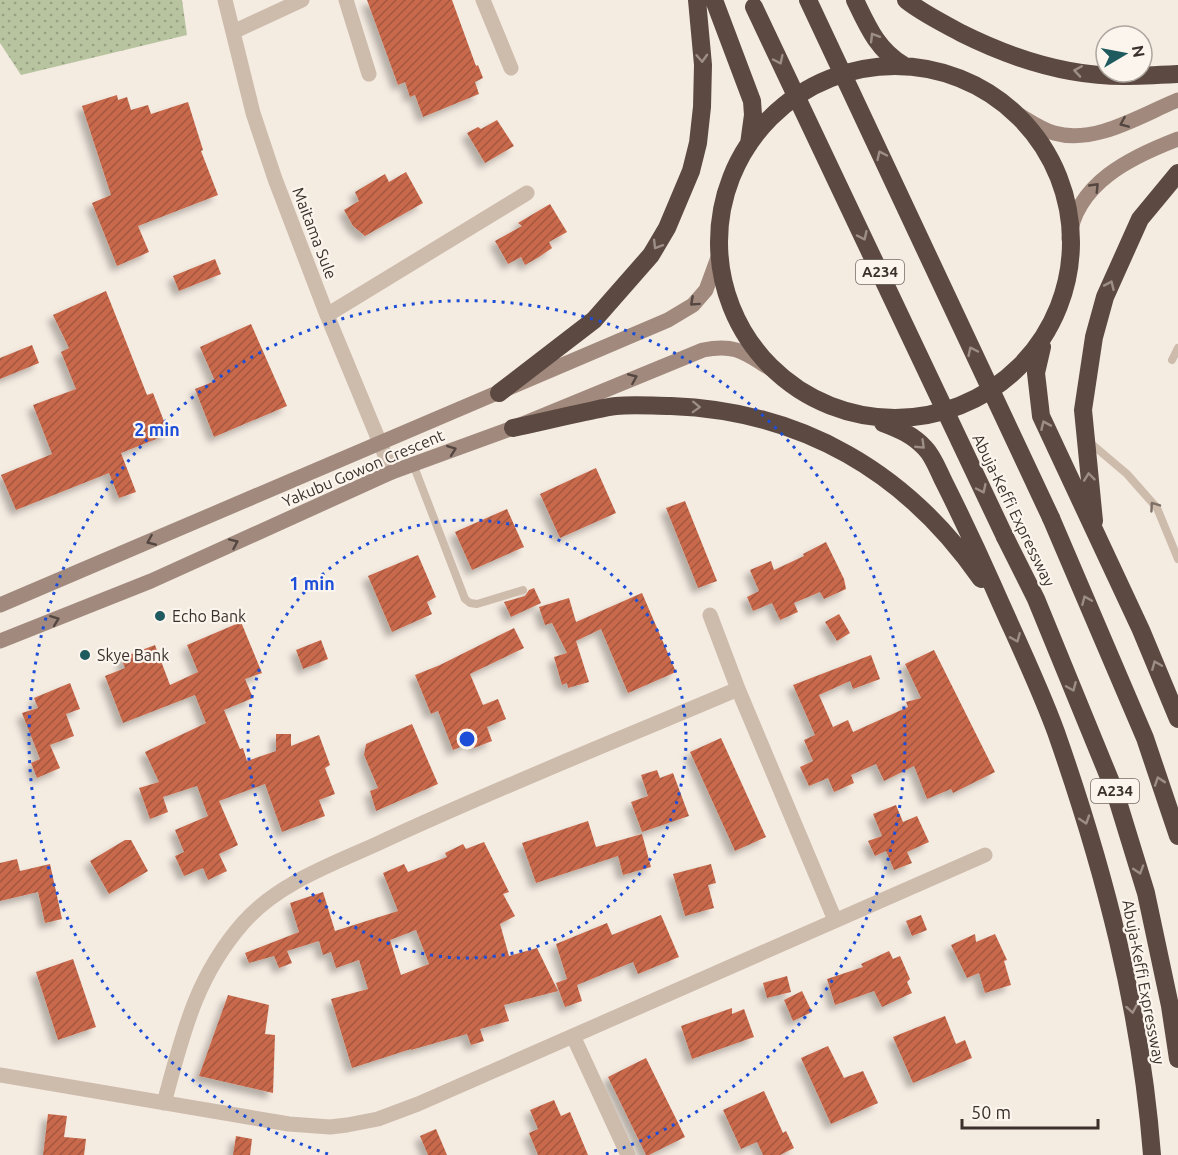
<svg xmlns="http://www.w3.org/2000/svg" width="1178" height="1155" font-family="Ubuntu,sans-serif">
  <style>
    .grass { fill: url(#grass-dots) }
    .building { fill: url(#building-hatch); fill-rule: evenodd; filter: url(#shadow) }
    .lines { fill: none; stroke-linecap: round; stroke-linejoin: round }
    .lane { stroke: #cdbbac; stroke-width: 8 }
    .street { stroke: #cdbbac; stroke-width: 15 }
    .secondary { stroke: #a18a7d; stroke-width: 15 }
    .highway { stroke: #5c4a42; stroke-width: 18 }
    .highway-bridge { stroke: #5c4a42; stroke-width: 18 }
    .oneway { stroke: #9c8e87 }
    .oneway2 { stroke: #544640 }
    .oneway3 { stroke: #7d6f65 }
    .ring { fill: none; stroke: #1d4ed8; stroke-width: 3; stroke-dasharray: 3 6 }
    .poi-dot { fill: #1f5a5e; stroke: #fbf5ee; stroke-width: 2 }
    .labels { text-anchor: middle; stroke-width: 4.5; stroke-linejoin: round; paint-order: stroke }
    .shield { fill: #fbf5ee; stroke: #756b66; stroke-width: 1.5 }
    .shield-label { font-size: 15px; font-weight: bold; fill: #3b302b }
    .street-label { font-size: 16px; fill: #3b302b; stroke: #fbf5ee }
    .poi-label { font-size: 16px; fill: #3b302b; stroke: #fbf5ee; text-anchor: start }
    .centre { fill: #1d4ed8; stroke: #fbf5ee; stroke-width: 3 }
    .ring-label { font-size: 18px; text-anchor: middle; font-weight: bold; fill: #1d4ed8; stroke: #fbf5ee; stroke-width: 4.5; stroke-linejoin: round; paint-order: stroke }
  </style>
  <defs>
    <pattern id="grass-dots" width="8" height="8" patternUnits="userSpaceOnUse" patternTransform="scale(1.5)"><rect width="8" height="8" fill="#b8c4a0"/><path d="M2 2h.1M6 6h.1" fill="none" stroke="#97a083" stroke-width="1.8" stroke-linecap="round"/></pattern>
    <pattern id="building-hatch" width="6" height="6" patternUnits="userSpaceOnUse" patternTransform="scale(1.5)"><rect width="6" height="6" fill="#c8694b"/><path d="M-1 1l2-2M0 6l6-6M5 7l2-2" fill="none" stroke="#a4573f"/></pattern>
    <filter id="shadow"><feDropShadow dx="-5.5" dy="5.5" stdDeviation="3" flood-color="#0004"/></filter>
  </defs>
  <rect width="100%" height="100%" fill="#f4ebe1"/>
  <path class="grass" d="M0,0H182L187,35L21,75L0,43Z"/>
  <path class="building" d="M367,0H452L476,66L478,65L483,78L475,82L479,94L423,117L415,95L410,97L405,82L398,85Z
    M117,95L118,100L127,97L131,110L148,105L151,114L188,102L203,150L201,151L218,195L138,226L149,252L117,266L92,203L111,195L82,106Z
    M497,120L514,146L485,163L467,133L478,127L481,129Z
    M406,172L423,203L365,236L353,226L344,210L359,201L355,192L385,174L389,182Z
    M550,204L567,232L549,242L552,248L539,257L525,265L521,257L508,264L495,241L522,226L518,223Z
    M215,259L221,274L179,291L173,276Z
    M106,291L147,395L153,393L169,434L121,453L136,492L119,498L109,473L16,510L1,475L52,454L33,405L76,389L61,352L69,348L53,315Z
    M251,324L287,406L214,437L195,389L215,381L200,347Z
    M32,345L39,363L0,379V358Z
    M596,468L616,513L560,538L540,494Z
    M685,501L717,581L698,588L666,508Z
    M507,509L524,547L472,570L455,532Z
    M826,542L844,579L846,589L824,599L820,592L794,603L798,612L780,620L772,603L753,611L747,597L759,591L750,570L771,561L774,570L804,556L803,554Z
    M418,555L436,597L427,602L432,614L392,632L368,576Z
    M534,588L541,603L511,617L504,602L525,596L529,590Z
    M642,593L676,672L628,693L601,629L576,641L589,682L568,688L567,683L562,685L554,657L567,653L552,623L545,625L539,607L569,598L576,622Z
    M839,614L850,633L837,641L825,622Z
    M241,622L262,673L245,679L253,698L224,710L240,749L243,748L247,761L276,751V734H291V746L319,735L330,765L325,768L335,794L319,800L325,816L282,832L265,784L219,801L238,845L219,854L227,871L208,880L203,868L184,876L175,856L184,852L175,830L208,816L197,786L163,797L168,812L150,819L139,788L159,782L145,752L206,723L195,695L123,723L105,676L125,668L121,658L155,645L170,685L198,672L187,645Z
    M514,628L524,648L470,674L483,705L498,699L506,719L487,727L492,741L474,748L472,742L453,750L438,711L431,714L415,675L440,665Z
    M321,640L328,659L303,669L296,650Z
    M934,650L995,772L953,793L951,789L927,799L914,766L884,781L876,764L851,775L854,783L834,792L828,778L809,786L800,767L813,761L804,740L815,735L793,685L871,655L880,679L853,689L850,681L819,695L833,727L848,720L853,732L908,707L906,702L921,698L905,664Z
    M70,683L80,709L66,714L74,736L50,745L60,768L37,778L31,763L40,759L22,713L38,708L34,698Z
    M412,724L438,784L376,811L370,791L378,788L364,755L366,744Z
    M721,738L766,837L735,851L690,752Z
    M657,770L660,778L673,773L689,816L642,832L631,802L648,796L641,775Z
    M896,805L903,822L917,816L929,842L907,852L912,863L894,870L886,851L875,856L868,841L882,836L873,814Z
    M588,821L596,847L642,834L651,867L623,875L618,856L536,883L522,843Z
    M125,840H131L148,871L109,894L90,861Z
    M484,842L509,892L503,894L515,916L500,924L509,956L537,948L558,991L504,1005L509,1021L480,1029L484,1041L471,1045L467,1034L411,1050V1049L352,1068L331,999L368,989L359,960L336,968L331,952L323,955L319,941L287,951L292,963L279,968L274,956L249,963L245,953L299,932L290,903L323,892L335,931L398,911L383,873L404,864L408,872L447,857L445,853L463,844L466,849ZM416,930L429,964L401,975L390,940Z
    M17,859L20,871L50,864L62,919L45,923L38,892L0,901V863Z
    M711,864L716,883L708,885L714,908L685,916L673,874Z
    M661,915L679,957L638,974L633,962L577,985L582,1001L565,1007L556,983L567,979L556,944L607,923L612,935Z
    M921,915L927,930L912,936L906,921Z
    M975,934L976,942L995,934L1007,960L1004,961L1011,985L985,993L979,973L967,978L951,945Z
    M889,951L893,959L900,956L910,979L907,982L912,993L882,1007L874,991L835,1005L827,979L863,967L861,964Z
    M73,959L96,1027L58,1040L36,972Z
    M787,976L791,992L767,998L763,983Z
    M802,991L812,1012L793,1021L784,1000Z
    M228,995L269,1005L265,1034L275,1035L273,1093L199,1076Z
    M732,1008V1014L744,1009L754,1037L692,1059L681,1026Z
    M945,1016L956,1044L965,1040L972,1058L913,1083L893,1037Z
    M828,1046L844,1078L863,1071L878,1103L831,1124L801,1058Z
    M646,1058L685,1137L649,1155H646L608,1077Z
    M764,1091L783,1133L786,1131L794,1148L780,1155H763L757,1142L741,1149L723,1110Z
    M554,1100L561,1116L570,1112L588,1155H538L529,1133L538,1129L530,1110Z
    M48,1114L67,1116L64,1137L86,1139L84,1155H43Z
    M436,1129L447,1155H428L420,1136Z
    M236,1136L252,1139L250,1155H233Z"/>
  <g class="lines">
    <path class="lane" d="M1172,360L1178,348
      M1088,441L1127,474L1157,508L1178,559
      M413,464L465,599L470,603L477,604L523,590"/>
    <path class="street" d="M225,0L253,113L275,179L327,315L392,472
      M346,0L369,74
      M483,0L511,68
      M233,32L302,0
      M327,315L527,193
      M710,615L738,689L835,920
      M573,1036L628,1155
      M0,1075L289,1124L330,1127L347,1125L378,1119L418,1104L985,855
      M164,1103C183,1034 195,978 243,923C278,883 333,864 379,843C497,788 618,740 738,689"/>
    <path class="secondary" d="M1016,113C1028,120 1040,129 1054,133C1095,145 1141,115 1178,100
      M1069,239C1076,183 1131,157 1178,139
      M0,605L668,320L693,305L706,290L720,252
      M0,641L151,581L392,472L513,428L703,350C737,343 746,354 774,371"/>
    <path class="highway" d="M714,0L752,101L753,115L749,144
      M855,0C868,27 877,49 903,65
      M906,0C922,13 943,23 961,33C1011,58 1066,76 1123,76C1141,76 1160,75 1178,74
      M719 242a176 176 0 1 1 352 0a176 176 0 1 1-352 0Z
      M1042,347L1036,373L1041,416L1141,630L1178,719
      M499,393L594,320L651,255L667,228L691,171L698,143L702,107L703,65L697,0
      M883,423C899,429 913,435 925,448C934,457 939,473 945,484C962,518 978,552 993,586C1014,634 1038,683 1056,732C1104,869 1141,1010 1152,1155
      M513,428C537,423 561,417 585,412C595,410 606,407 616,406C634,404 653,406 671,406C802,411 907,472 981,579
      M1051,518L1145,738L1178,836
      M1094,521L1083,410L1094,337L1105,297L1140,219L1178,173
      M1005,537L1036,599L1115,792L1146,893L1170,1006L1178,1059"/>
    <path class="highway-bridge" d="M808,0L1051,518
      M754,7L1005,537"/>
  </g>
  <defs><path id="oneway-chevron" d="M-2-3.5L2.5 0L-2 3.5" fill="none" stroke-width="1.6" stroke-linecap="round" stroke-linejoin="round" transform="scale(1.5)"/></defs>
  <g class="oneway">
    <use href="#oneway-chevron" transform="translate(874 37) rotate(-121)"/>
    <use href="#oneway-chevron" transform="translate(702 58) rotate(87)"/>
    <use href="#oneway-chevron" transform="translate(779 60) rotate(65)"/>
    <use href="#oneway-chevron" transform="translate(1078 71) rotate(-171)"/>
    <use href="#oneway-chevron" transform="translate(881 155) rotate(-115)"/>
    <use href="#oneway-chevron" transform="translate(863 236) rotate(65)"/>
    <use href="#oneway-chevron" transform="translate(657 245) rotate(121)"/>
    <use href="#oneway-chevron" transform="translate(1110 285) rotate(-66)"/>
    <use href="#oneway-chevron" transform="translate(972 351) rotate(-115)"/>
    <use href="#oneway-chevron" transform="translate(696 407) rotate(2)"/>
    <use href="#oneway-chevron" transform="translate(1045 425) rotate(-114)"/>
    <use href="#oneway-chevron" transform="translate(921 445) rotate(44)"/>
    <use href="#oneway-chevron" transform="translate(1089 477) rotate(-96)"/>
    <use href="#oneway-chevron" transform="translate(982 489) rotate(65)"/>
    <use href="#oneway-chevron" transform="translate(1086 600) rotate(-113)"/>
    <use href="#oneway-chevron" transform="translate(1016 638) rotate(67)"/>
    <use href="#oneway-chevron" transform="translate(1156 665) rotate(-112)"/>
    <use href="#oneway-chevron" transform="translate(1072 687) rotate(67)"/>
    <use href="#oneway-chevron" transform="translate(1159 781) rotate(-109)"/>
    <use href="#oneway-chevron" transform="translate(1085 820) rotate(72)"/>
    <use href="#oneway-chevron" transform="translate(1139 870) rotate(73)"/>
    <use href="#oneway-chevron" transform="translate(1132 1009) rotate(80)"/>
  </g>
  <g class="oneway2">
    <use href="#oneway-chevron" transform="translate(1124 123) rotate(157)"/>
    <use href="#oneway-chevron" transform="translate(1095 187) rotate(-46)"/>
    <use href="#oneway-chevron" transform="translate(694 302) rotate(138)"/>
    <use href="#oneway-chevron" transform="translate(633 378) rotate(-23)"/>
    <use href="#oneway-chevron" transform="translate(452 450) rotate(-20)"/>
    <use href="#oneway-chevron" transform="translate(151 541) rotate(157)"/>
    <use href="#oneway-chevron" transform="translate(234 543) rotate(-24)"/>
    <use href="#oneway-chevron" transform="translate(55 620) rotate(-21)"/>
  </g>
  <use class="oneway3" href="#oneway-chevron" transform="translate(1154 506) rotate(-125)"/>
  <g class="ring">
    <circle cx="467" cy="739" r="219"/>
    <path d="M328 1154A438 438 0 1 1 606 1154"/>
  </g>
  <g class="poi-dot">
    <circle cx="160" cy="616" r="6"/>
    <circle cx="85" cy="655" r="6"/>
  </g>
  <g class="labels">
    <g class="shield">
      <rect x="856" y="260" width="48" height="24" rx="4.5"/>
      <rect x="1091" y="779" width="48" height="24" rx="4.5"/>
    </g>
    <g class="shield-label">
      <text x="880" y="277">A234</text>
      <text x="1115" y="796">A234</text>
    </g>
    <g class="street-label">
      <text transform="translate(315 233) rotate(69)" y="6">Maitama Sule</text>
      <text transform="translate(363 468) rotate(-23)" y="6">Yakubu Gowon Crescent</text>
      <text transform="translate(1014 510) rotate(64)" y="6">Abuja-Keffi Expressway</text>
      <text transform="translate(1144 982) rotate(79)" y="6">Abuja-Keffi Expressway</text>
    </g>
    <g class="poi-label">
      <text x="172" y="622">Echo Bank</text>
      <text x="97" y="661">Skye Bank</text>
    </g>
  </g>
  <circle cx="467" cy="739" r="9" class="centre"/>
  <g class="ring-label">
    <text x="157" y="436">2 min</text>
    <text x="312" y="590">1 min</text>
  </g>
  <g transform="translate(1124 54) rotate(80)"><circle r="28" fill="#fbf5ee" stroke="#aea6a0" stroke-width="1.5"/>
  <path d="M0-4.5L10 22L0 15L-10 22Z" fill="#1f5a5e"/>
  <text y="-9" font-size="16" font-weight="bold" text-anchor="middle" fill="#3b302b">N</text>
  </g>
  <path d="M962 1119v9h136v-9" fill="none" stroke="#3b302b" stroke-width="3"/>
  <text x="971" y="1119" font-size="18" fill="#3b302b" stroke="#fbf5ee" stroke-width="4.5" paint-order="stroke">50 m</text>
</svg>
